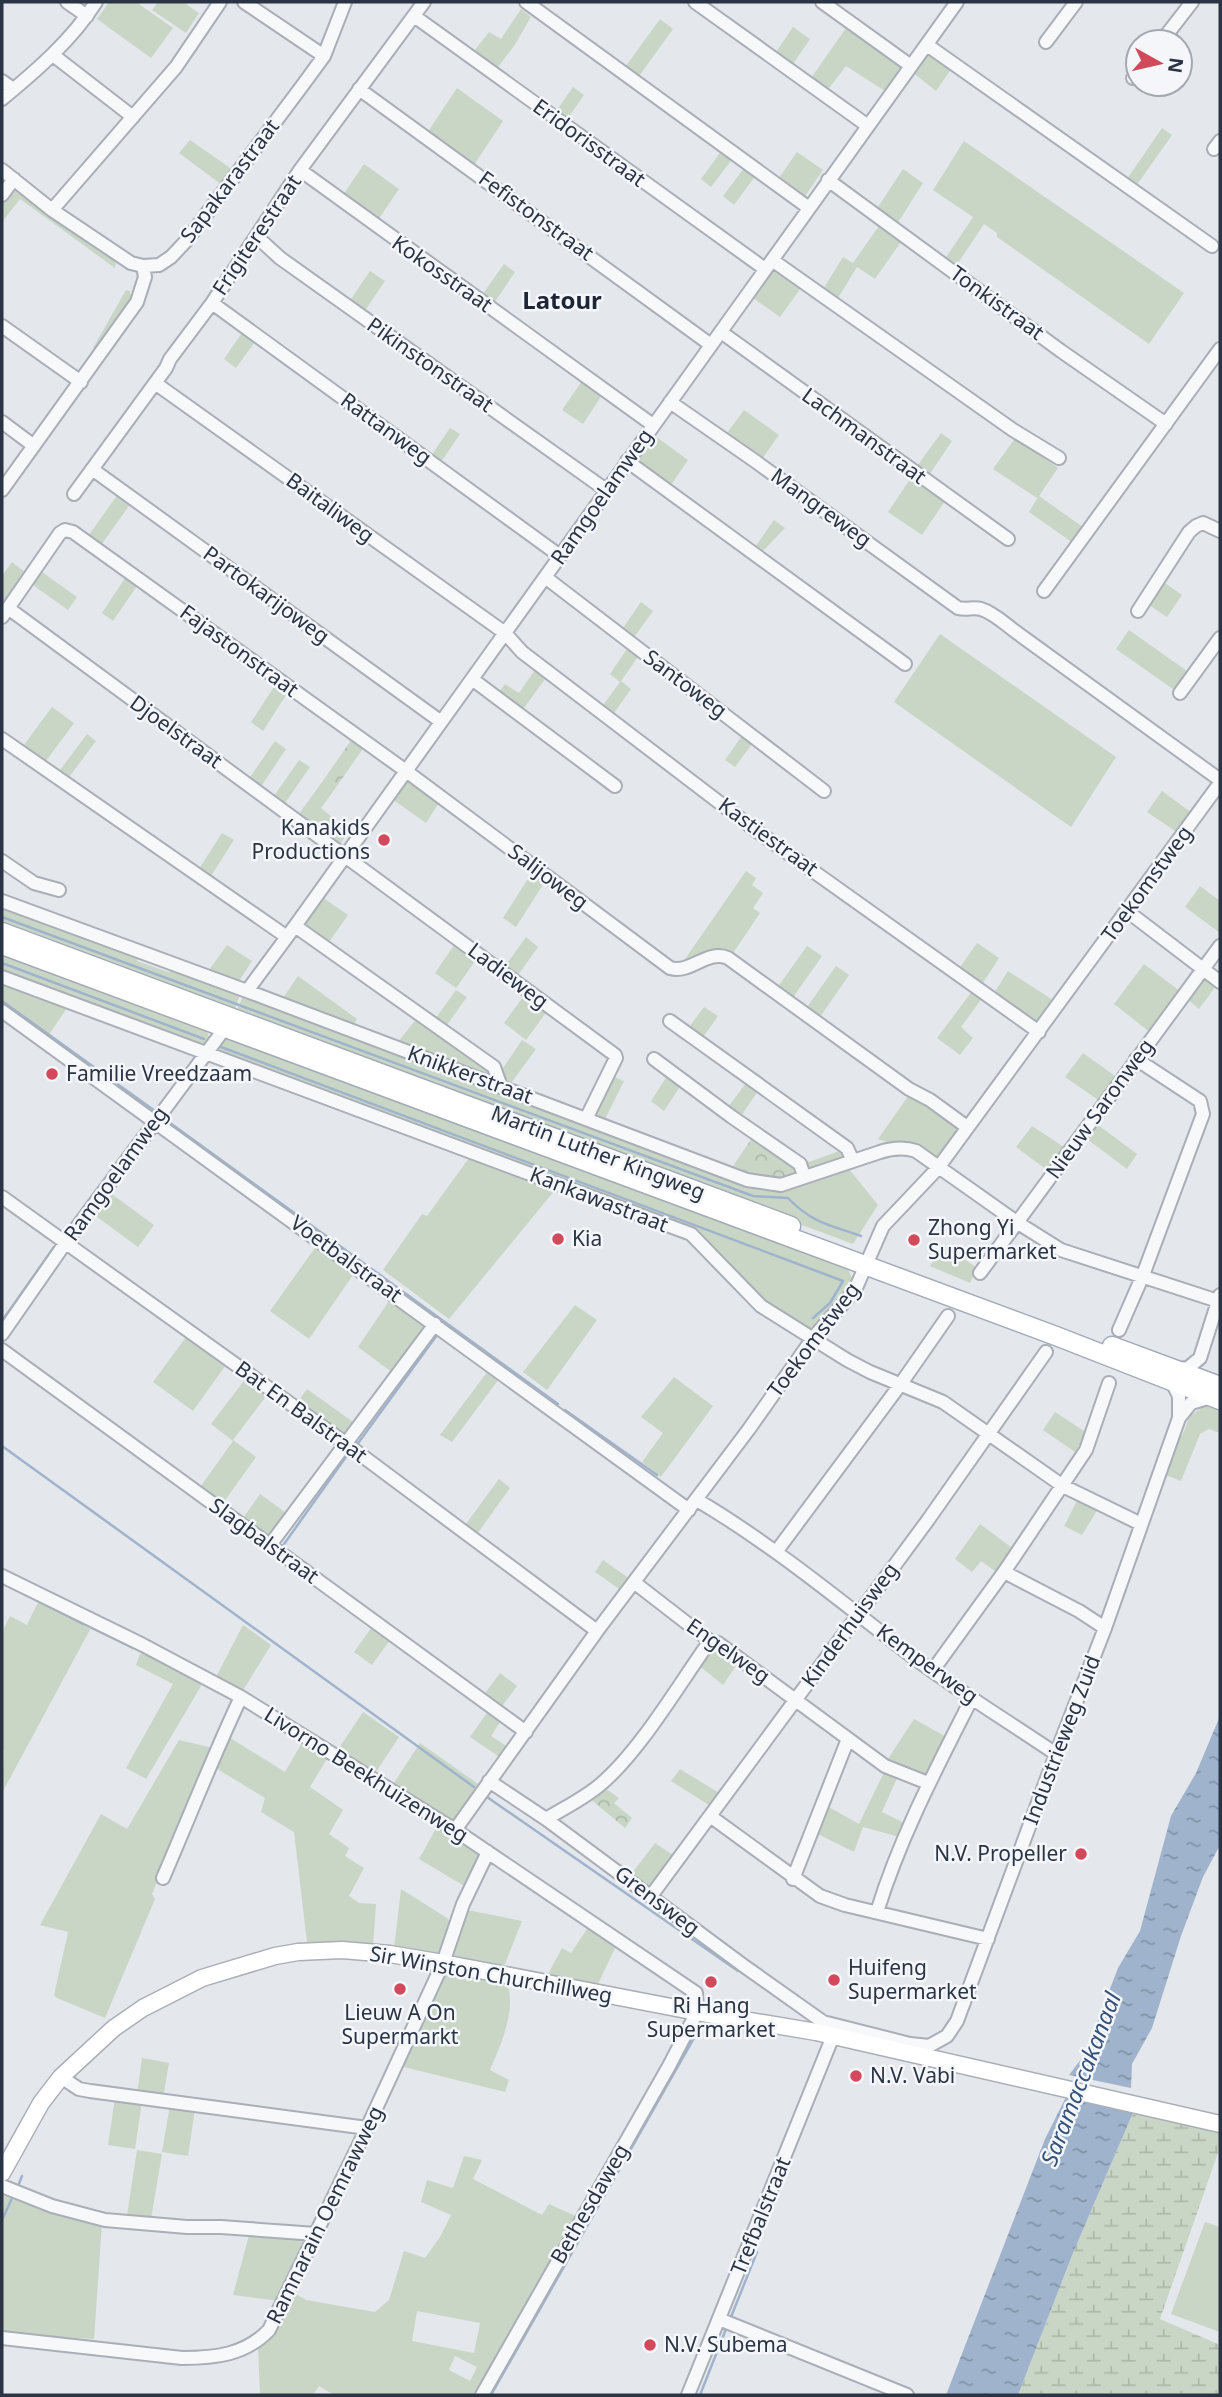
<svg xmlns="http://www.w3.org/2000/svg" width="1222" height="2397" font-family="'Noto Sans',sans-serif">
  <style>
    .green { fill: #c9d6c5; fill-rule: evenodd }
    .forest { fill: url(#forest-crowns) }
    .wetland { fill: url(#wetland-marsh) }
    .water { fill: url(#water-ripples) }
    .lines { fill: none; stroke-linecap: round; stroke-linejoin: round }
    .stream { stroke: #9fb4cc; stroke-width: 2.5 }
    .street-casing { stroke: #a9aeb7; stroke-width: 16 }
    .secondary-casing { stroke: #a9aeb7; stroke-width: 19 }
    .primary-casing { stroke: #a3abb8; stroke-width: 21 }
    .street { stroke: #f7f8fa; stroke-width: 12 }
    .secondary { stroke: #fff; stroke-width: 16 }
    .primary { stroke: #fff; stroke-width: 18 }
    .poi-dot { fill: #d1495b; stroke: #f4f6f9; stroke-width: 2.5 }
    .labels { text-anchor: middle; stroke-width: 5; stroke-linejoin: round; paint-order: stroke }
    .street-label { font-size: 21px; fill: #2b3445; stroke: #f4f6f9 }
    .poi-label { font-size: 21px; fill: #2b3445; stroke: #f4f6f9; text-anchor: start }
    .water-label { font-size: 23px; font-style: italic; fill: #34527a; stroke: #f4f6f9 }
    .quarter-label { font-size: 24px; font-weight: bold; fill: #1d2536; stroke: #f4f6f9 }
  </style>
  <defs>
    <pattern id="forest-crowns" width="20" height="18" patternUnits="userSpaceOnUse" patternTransform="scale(1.75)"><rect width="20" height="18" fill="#c9d6c5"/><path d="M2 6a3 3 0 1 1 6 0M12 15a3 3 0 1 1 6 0" fill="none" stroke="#adb8ab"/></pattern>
    <pattern id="wetland-marsh" width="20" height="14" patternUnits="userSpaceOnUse" patternTransform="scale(1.75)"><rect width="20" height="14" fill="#c9d6c5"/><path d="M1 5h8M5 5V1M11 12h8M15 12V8" fill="none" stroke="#adb8ab"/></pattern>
    <pattern id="water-ripples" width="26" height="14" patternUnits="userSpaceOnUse" patternTransform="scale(1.75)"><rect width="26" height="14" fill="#9fb4cc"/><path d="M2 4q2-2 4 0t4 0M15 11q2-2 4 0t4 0" fill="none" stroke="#8293a7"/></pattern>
  </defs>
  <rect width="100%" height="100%" fill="#e4e7ec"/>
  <path class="green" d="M109,2H136L173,28L151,58L97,19Z
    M158,2H183L199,13L186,33L152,10Z
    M521,9L531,17L514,46L495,71L471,55L489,32L501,39Z
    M660,19L673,29L637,79L623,70Z
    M848,25L901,63V69L885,91L846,66L826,92L809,81Z
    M793,27L810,39L791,67L774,55Z
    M927,53H931L952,68L936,91L912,72Z
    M573,87L584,95L566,121L555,113Z
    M457,88L503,121L474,165L427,133Z
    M1162,128L1172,135L1134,189L1125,182Z
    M190,140L233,170L222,185L179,153Z
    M964,141L1184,293L1149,344L997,237V233L984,224L956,266L945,259L973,217L933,190Z
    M722,150L733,158L711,187L701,179Z
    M797,152L823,170L803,199L777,181Z
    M364,164L399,189L376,223L341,198Z
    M745,167L756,175L734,205L723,196Z
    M903,169L923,183L897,224L876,210Z
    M13,190L116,260L115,268L20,199L2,222V198Z
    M881,223L903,239L875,279L857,267L836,301L822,291L843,257L853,263Z
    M504,264L515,272L492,306L480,298Z
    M775,268L803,285L780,317L753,298Z
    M370,271L385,281L364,312L349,302Z
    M126,290L130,291V294L134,297L97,351L93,348Z
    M244,330L257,339L236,368L224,359Z
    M584,378L604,392L583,424L562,410Z
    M744,410L779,435L762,459L727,433Z
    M450,428L460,434L441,462L431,456Z
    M651,433L688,460L669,488L635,463Z
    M941,433L952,441L927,478L915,469Z
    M1016,437L1058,468L1039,496L1087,530L1076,545L1029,512L1038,497L1037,498L993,469Z
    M913,475L947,498L922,535L888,512Z
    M118,494L131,503L99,548L86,539Z
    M774,520L785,528L762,552L755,547Z
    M12,562L26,573L2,607V576Z
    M42,572L77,597L68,610L33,585Z
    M125,578L137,586L113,621L102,613Z
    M1162,581L1182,595L1167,617L1146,603Z
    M641,602L653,611L632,640L620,632Z
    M1129,630L1190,673L1177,692L1116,649Z
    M940,634L1116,757L1071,827L894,702Z
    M629,646L640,654L621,681L631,689L612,716L601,708L620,682L610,674Z
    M537,667L548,675L521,712L497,695L505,684L519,693Z
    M276,684L288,692L263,731L251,722Z
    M52,707L74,723L43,765L21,749Z
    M744,733L755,740L735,767L725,760Z
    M87,734L96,741L66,781L57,774Z
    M275,741L286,749L260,788L248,780Z
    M299,760L310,767L283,806L272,799Z
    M325,778L337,786L321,808L349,831L340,844L336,845L298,815Z
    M407,779L440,801L426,823L392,799Z
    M1162,791L1192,813L1178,833L1147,812Z
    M222,833L234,840L211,876L199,869Z
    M533,871L546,880L516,927L503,918Z
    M746,871L756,878L752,885L763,893L753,908L760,913L731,956L681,965Z
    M1200,886L1220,901V933L1185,907Z
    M322,897L348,915L329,942L304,924Z
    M2,905L138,956L137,961L168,972L174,970L238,993L239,997L235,1009L229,1011L2,927Z
    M526,937L538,947L516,978L503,969Z
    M457,941L478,957L456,988L435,973Z
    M977,943L999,958L981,986L958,970Z
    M227,945L252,961L239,981L209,970Z
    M807,946L822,956L792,999L777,988Z
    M2,951L206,1029L210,1040L205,1047L2,973Z
    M1144,964L1181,992L1151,1033L1114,1004Z
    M836,966L849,975L818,1020L805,1010Z
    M1008,971L1053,1000L1037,1023L993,995Z
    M298,976L357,1019L353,1027L281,1001Z
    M1201,976L1216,986L1199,1009L1185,997Z
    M2,982L67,1008L46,1039L2,1006Z
    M456,990L467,997L444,1029L433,1022Z
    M973,990L983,997L961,1027L973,1038L960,1055L937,1038Z
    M526,993L548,1010L526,1040L504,1023Z
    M244,994L781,1188L849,1169L878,1205L853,1244L239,1014L237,1010Z
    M704,1007L718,1016L701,1040L687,1030Z
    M418,1017L491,1069L494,1079L397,1043Z
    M225,1036L847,1267L852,1278L850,1290L816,1327L807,1329L768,1306L709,1245L215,1052L216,1043Z
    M522,1040L536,1049L509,1086L499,1074Z
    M1083,1053L1118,1078L1101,1102L1065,1077Z
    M669,1073L681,1085L664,1111L651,1101Z
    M610,1075L624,1081L604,1121L591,1116Z
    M746,1083L758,1091L739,1119L726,1110Z
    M909,1095L916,1096L959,1127L937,1157L934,1158L878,1139Z
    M746,1117L809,1162L842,1150L847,1158L810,1171L744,1121Z
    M1094,1122L1137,1154L1127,1169L1083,1136Z
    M1032,1126L1067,1149L1051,1173L1016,1147Z
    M469,1158L555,1190L449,1319L383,1270L422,1214L427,1216Z
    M109,1192L154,1225L138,1247L93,1214Z
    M317,1245L355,1272L309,1339L270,1311Z
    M944,1245L977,1268L970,1283L930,1266Z
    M391,1298L427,1325L393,1373L358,1347Z
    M575,1305L597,1320L547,1390L523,1372Z
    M189,1333L228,1362L193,1411L153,1382Z
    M488,1371L499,1379L452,1442L440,1435Z
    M674,1377L713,1406L661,1477L642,1462L663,1433L641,1417Z
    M246,1378L267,1395L233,1440L256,1457L221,1506L198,1490L233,1441L211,1424Z
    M307,1389L356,1424L349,1434L341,1437L297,1403Z
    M1204,1406L1220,1407V1433L1209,1429L1200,1434L1181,1481L1163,1474L1178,1435L1182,1436L1190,1416Z
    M1055,1412L1087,1433L1075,1452L1043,1430Z
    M499,1479L510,1488L475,1537L463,1528Z
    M260,1494L289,1515L272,1539L241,1521Z
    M1078,1499L1098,1509L1082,1535L1064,1526Z
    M980,1524L1015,1550L999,1574L981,1561L972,1572L955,1559Z
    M603,1560L630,1579L622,1591L595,1572Z
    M40,1598L93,1624L2,1793L4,1751L2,1750V1632L10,1616L27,1625Z
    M243,1625L271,1645L242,1692L215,1679Z
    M372,1627L390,1640L372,1665L354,1652Z
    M708,1647L717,1648L738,1663L723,1685L697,1664Z
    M144,1652L204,1681L146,1779L126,1768L173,1684L136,1665L140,1654Z
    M500,1673L517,1686L500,1709L483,1696Z
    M489,1710L502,1719L491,1736L508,1747L501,1758L470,1737Z
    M363,1712L399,1737L374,1775L337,1751Z
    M914,1719L948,1738L926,1777L886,1762Z
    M227,1736L285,1772L303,1741L328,1757L310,1787L343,1810L329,1834L349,1848L345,1856L364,1868L349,1896L359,1903L376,1904L373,1946H310L307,1942L294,1832L261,1812L265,1798L214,1767Z
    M179,1740L213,1748L152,1894L155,1899L105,2018L57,1998L54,1995L68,1932L40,1925L101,1814L127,1829Z
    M420,1743L481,1786L454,1823L392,1786Z
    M680,1769L721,1794L712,1807L671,1781Z
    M885,1770L897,1778L882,1812L908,1825L903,1838L863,1827L854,1852L814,1832L825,1805L859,1824Z
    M438,1825L481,1856L466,1887L419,1859Z
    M655,1843L676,1857L652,1890L629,1877Z
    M401,1889L447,1918L451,1924L440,1954L436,1956L394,1949Z
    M467,1910L522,1921L503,1969L458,1959L451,1955Z
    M589,1926L616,1946L597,1986L547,1976L562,1948L571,1953Z
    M448,1971C470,1974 492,1975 509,1989C514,2016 500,2046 490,2070L509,2080L505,2092L400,2066L444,1973Z
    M142,2058L169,2063L163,2098L137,2094Z
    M115,2098L142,2102L135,2149L108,2145Z
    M170,2105L195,2109L188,2156L162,2152Z
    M137,2150L162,2154L151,2219L127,2215Z
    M464,2156L482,2160L473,2179L542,2215L549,2204L578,2217L477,2395H334L319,2386L313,2395H260L258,2346L272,2332L294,2293L306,2300L375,2312L389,2300L404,2251L425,2258L440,2237L451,2215L421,2202L427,2180L453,2188ZM417,2311L480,2323L474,2353L412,2341ZM455,2356L477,2367L470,2381L449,2370Z
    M2,2187L102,2223L94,2339L2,2334Z
    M1205,2222L1220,2227V2332L1171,2314Z
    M250,2231L300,2239L303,2241L304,2248L280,2301L233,2295Z"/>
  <path class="forest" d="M352,739L364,747L337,786L325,778Z
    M754,1135L799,1167V1173C771,1182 759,1176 733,1166Z
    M603,1787L619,1798L614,1803L632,1818L625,1828L588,1797Z"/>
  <path class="wetland" d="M1138,2101L1220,2118V2147L1160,2319L1220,2345V2395H1018L1073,2253Z"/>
  <path class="water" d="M1220,1716V1845L1203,1877L1181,1936L1152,2028L1132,2064L1131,2088L1069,2075L1085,2054L1118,1968L1140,1931L1171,1816L1196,1773Z
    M1068,2093L1138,2101L1073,2253L1018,2395H946L1045,2139Z"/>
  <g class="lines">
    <path class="stream" d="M2,917L753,1196L788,1198C812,1223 830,1225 861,1236
      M2,963L204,1039
      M2,1001L155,1111L162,1102
      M221,1047L843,1281L830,1303L813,1318
      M166,1120L558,1404
      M64,1234L138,1134
      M2,1321L54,1247
      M565,1410L657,1475
      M2,1446L474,1787
      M356,1446L437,1335
      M282,1547L348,1454
      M2,1583L7,1585
      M27,1595L83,1624
      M92,1628L133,1648
      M147,1655L183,1673
      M487,1797L738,1971
      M18,2186L22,2176
      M2,2220L13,2196
      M731,2317L757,2252
      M491,2395L702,2024
      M700,2395L726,2329"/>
    <defs>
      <path id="street" d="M67,2L87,16
        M244,2L324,56
        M526,2L809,208
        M695,2L868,126
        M822,2L911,66
        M414,16L765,269
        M1046,42L1076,2
        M1161,42L1192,2
        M927,45L1212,246
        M53,55L133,117
        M1133,78L1138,72
        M2,81L13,89
        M359,89L711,345
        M2,99C37,70 72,40 96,2
        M1214,149L1220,141
        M2,170L52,210L131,263L143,266L159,265L171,257L187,240L305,82L324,56L345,2
        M300,170L653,425
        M828,180L1061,351L1166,424
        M2,195L14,179
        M52,210L176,67L220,2
        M257,237L280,258L606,490
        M772,260L1013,430L1059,458
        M212,303L560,556
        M2,326L81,382
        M721,332L1008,539
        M155,383L505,633L522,652L754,829L1039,1032
        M670,402L755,461L958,608C966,610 974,607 981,609C994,613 1005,624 1016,632L1220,780
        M2,422L34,446
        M627,461L905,664
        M92,469L440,721
        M2,490L137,302L145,277L143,266
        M74,494L166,368L170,359L212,303L300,170L424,2
        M545,577L824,791
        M1044,591L1220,349
        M8,608L615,1055L616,1058L586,1119
        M1138,611L1189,532L1196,526L1203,523L1220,531
        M2,617L60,533L65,530L73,532L406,771L670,968C691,974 707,949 728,958L909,1089L930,1100L967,1127
        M472,679L615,786
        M1180,693L1220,638
        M2,739L287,937
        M2,861L34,883L59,890
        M2,901L247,991L747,1180L781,1185L880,1152C893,1148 904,1147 916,1151L1018,1223L1061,1250L1218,1301
        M1127,911L1220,982
        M295,926L494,1067L501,1087
        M2,977L691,1234L761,1306L847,1360L870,1372L943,1402L1063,1486L1141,1524
        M247,991L295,926L957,2
        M2,1011L689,1510
        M670,1021L847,1148L853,1161
        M654,1059L732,1117L800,1164L804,1176
        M2,1197L345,1443L597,1631
        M980,1273L1220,946
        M1119,1330L1143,1275L1203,1114L1200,1101L1136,1059
        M2,1334L66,1242L225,1028L227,1023
        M2,1350L526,1732
        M1176,1369L1188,1368L1200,1358L1220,1295
        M1172,1382L1179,1396V1417
        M697,1500C771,1544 837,1598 905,1651C953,1688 1006,1720 1056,1754
        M270,1545L435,1324
        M776,1552L900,1385L948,1316
        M1004,1572L1079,1611L1105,1628
        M2,1576L143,1645L241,1697L455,1830L696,1993L697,2012L669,2066L482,2395
        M635,1583L710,1641L718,1643L885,1766L928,1783
        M933,1670L1004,1572L1086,1450L1109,1383
        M489,1781L546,1819L744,1966L823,2022L910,2044L929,2046L947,2036L957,2021L1056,1754L1105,1628L1179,1418L1191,1403L1211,1397
        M710,1816L820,1896L845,1905L988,1939
        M546,1819C564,1808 585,1798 601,1784C641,1750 679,1684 710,1641
        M455,1830L597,1631L749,1429L813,1338L855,1290L883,1226L938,1168L1220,783
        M163,1878C189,1818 213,1756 241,1697
        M793,1879L848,1739
        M651,1896L928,1520L1046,1352
        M877,1912C900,1837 937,1767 972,1698
        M61,2077L79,2089L90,2091L367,2128
        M2,2186L52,2206L105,2220L187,2227H221L316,2234
        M719,2319L907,2395
        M2,2338L182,2358C215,2358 245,2355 269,2330L367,2128L443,1963L463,1904L488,1852
        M688,2395L833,2036"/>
      <path id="secondary" d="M2,2173L41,2103L61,2077L114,2028L143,2008L202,1978L275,1956L298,1952L342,1950L390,1954L443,1963L697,2012L816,2032L1220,2124"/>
      <path id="primary" d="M2,932L791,1226
        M2,945L1056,1336L1220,1400
        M1112,1346L1220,1386"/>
    </defs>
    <use href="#street" class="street-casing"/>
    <use href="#secondary" class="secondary-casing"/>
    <use href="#primary" class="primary-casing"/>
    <use href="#street" class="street"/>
    <use href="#secondary" class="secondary"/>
    <use href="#primary" class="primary"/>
  </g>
  <g class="poi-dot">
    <circle cx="384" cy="840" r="7"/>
    <circle cx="52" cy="1074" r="7"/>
    <circle cx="558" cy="1239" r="7"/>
    <circle cx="914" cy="1240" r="7"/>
    <circle cx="1081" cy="1854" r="7"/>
    <circle cx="834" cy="1980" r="7"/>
    <circle cx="711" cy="1982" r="7"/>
    <circle cx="400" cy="1989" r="7"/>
    <circle cx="856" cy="2076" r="7"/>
    <circle cx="650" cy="2345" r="7"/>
  </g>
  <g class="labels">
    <g class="street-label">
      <text transform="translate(589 143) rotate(36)" y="7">Eridorisstraat</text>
      <text transform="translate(230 181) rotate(-53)" y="7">Sapakarastraat</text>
      <text transform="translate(536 216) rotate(36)" y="7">Fefistonstraat</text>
      <text transform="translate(257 235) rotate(-56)" y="7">Frigiterestraat</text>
      <text transform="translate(442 274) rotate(35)" y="7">Kokosstraat</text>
      <text transform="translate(997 303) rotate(36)" y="7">Tonkistraat</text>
      <text transform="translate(430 365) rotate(35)" y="7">Pikinstonstraat</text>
      <text transform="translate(386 429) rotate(36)" y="7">Rattanweg</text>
      <text transform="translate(864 436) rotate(36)" y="7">Lachmanstraat</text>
      <text transform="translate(602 497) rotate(-55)" y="7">Ramgoelamweg</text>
      <text transform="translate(330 508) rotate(36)" y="7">Baitaliweg</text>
      <text transform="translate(821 508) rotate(36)" y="7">Mangreweg</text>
      <text transform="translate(266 595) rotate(36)" y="7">Partokarijoweg</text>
      <text transform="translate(239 651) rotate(36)" y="7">Fajastonstraat</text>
      <text transform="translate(685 684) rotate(37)" y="7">Santoweg</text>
      <text transform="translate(176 732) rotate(36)" y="7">Djoelstraat</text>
      <text transform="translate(768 837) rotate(36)" y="7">Kastiestraat</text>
      <text transform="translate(548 877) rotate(37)" y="7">Salijoweg</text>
      <text transform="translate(1147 884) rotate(-54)" y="7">Toekomstweg</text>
      <text transform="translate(508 976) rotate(37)" y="7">Ladieweg</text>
      <text transform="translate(470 1075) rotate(20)" y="7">Knikkerstraat</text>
      <text transform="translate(1100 1109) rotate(-54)" y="7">Nieuw Saronweg</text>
      <text transform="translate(598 1153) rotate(21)" y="7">Martin Luther Kingweg</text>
      <text transform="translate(116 1174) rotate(-54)" y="7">Ramgoelamweg</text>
      <text transform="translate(599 1200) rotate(21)" y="7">Kankawastraat</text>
      <text transform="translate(346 1259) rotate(36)" y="7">Voetbalstraat</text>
      <text transform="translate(814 1340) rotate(-53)" y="7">Toekomstweg</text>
      <text transform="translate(301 1412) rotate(36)" y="7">Bat En Balstraat</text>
      <text transform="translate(264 1541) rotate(36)" y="7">Slagbalstraat</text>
      <text transform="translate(850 1625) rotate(-54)" y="7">Kinderhuisweg</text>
      <text transform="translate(728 1651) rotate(35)" y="7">Engelweg</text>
      <text transform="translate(927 1664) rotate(36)" y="7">Kemperweg</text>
      <text transform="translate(1062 1740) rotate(-69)" y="7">Industrieweg Zuid</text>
      <text transform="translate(366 1775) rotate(32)" y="7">Livorno Beekhuizenweg</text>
      <text transform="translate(657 1901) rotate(37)" y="7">Grensweg</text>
      <text transform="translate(491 1975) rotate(10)" y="7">Sir Winston Churchillweg</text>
      <text transform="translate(590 2204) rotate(-60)" y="7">Bethesdaweg</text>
      <text transform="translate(325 2215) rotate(-64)" y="7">Ramnarain Oemrawweg</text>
      <text transform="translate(761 2216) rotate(-68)" y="7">Trefbalstraat</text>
    </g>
    <g class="poi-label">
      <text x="370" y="835" text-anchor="end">Kanakids<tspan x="370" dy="24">Productions</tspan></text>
      <text x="66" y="1081">Familie Vreedzaam</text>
      <text x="928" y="1235">Zhong Yi<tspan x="928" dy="24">Supermarket</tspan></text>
      <text x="572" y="1246">Kia</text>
      <text x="1067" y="1861" text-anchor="end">N.V. Propeller</text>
      <text x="848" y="1975">Huifeng<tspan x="848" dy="24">Supermarket</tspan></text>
      <text x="711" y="2013" text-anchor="middle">Ri Hang<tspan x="711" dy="24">Supermarket</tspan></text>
      <text x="400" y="2020" text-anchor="middle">Lieuw A On<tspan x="400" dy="24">Supermarkt</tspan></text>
      <text x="870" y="2083">N.V. Vabi</text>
      <text x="664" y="2352">N.V. Subema</text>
    </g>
    <g class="water-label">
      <text transform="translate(1081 2079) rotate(-69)" y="8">Saramaccakanaal</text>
    </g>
    <g class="quarter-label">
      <text x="562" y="309">Latour</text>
    </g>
  </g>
  <rect width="1222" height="2397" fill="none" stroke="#2b3445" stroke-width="7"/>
  <g transform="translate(1159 63) rotate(98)"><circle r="33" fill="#f4f6f9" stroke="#a4a8b1" stroke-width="2"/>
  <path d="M0-5L12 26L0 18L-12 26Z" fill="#d1495b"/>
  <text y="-10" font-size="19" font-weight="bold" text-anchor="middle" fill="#2b3445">N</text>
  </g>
</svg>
